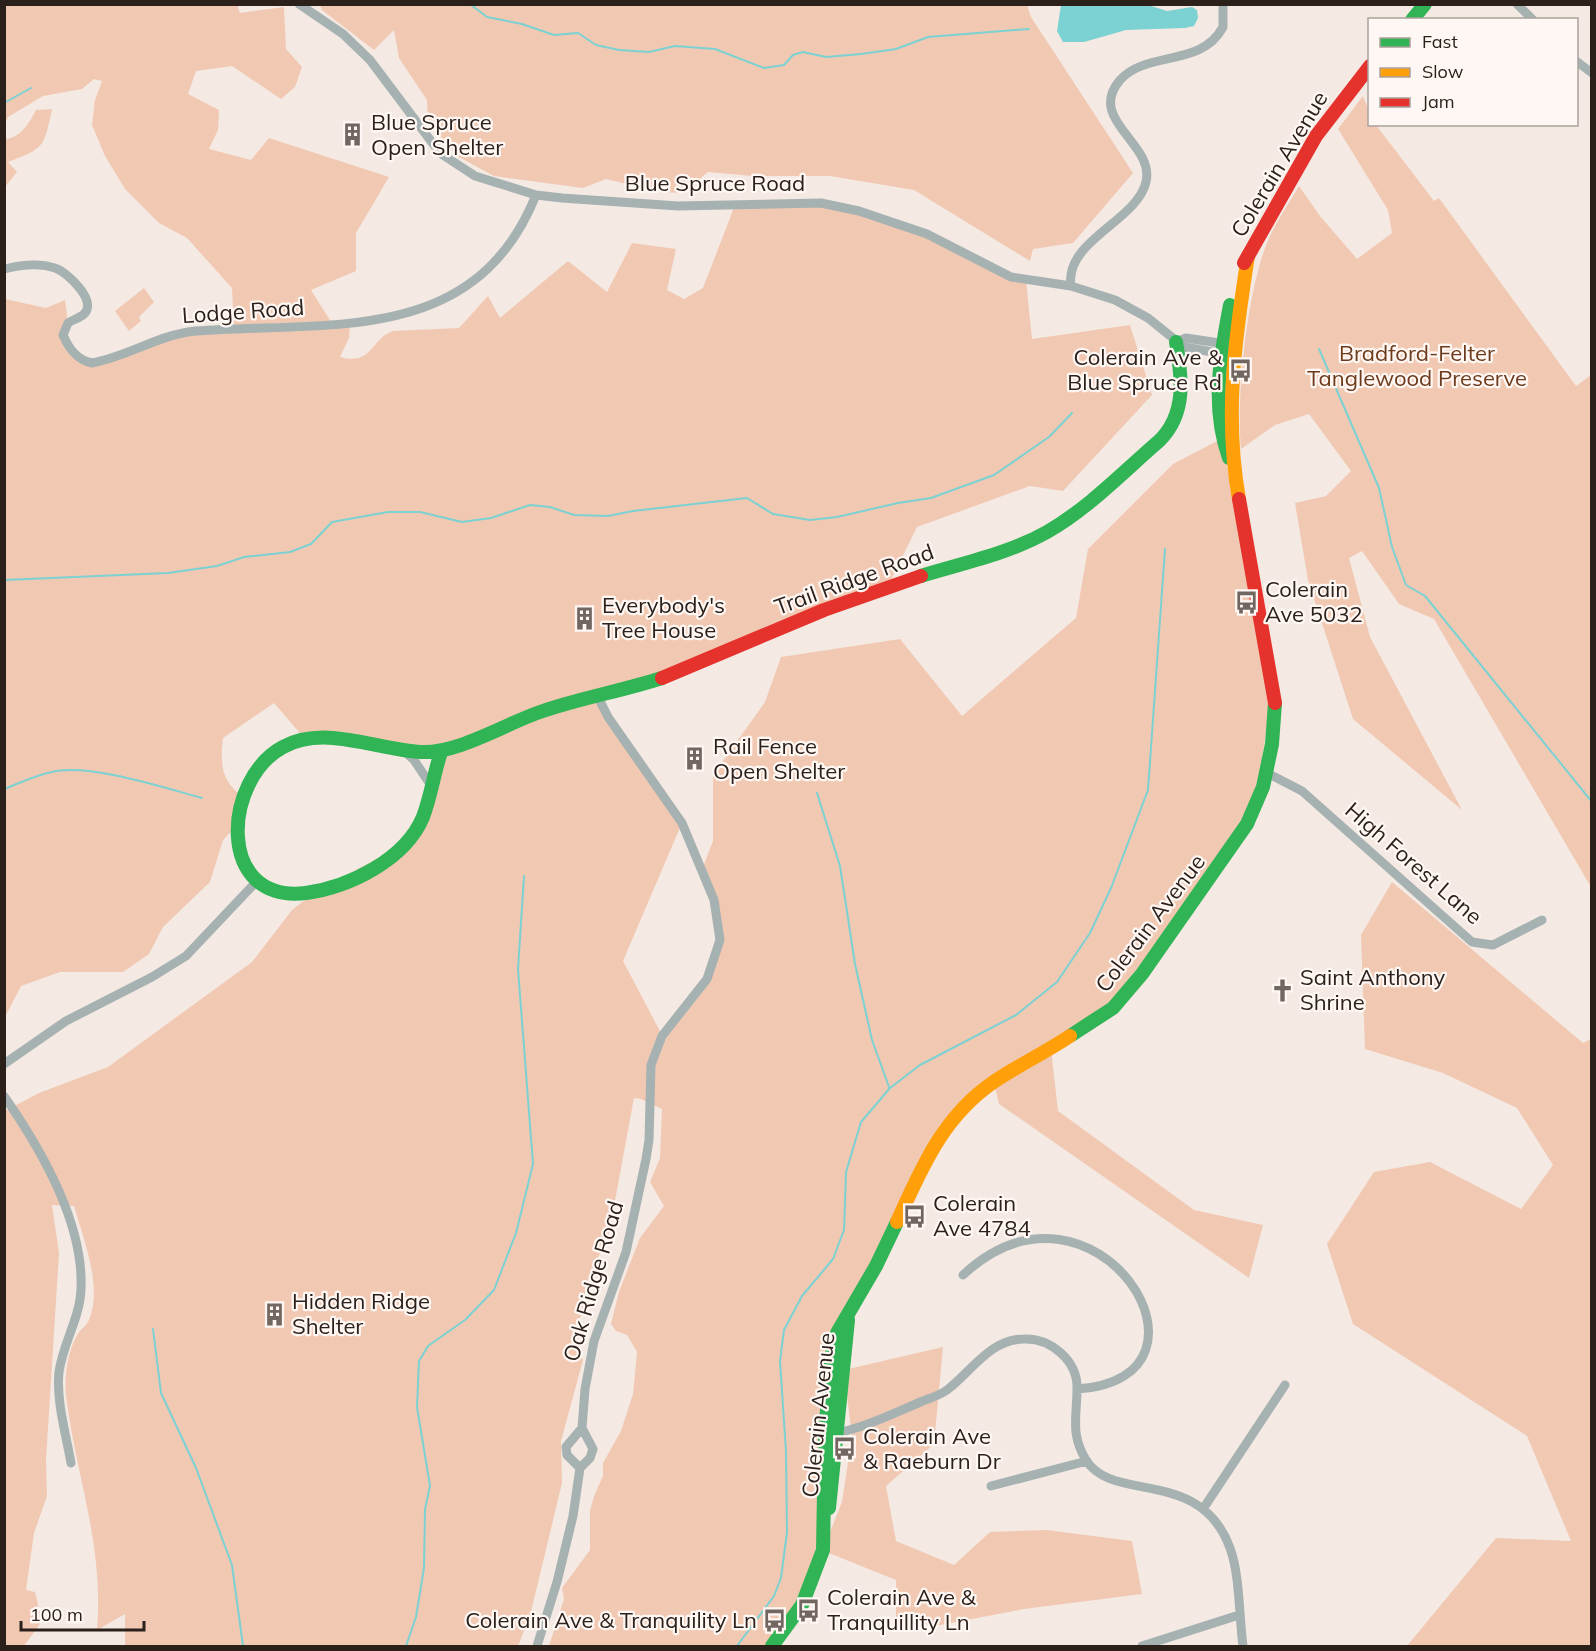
<svg xmlns="http://www.w3.org/2000/svg" width="1596" height="1651" font-family="Mulish,sans-serif">
  <style>
    .green { fill: #f1c9b3 }
    .water { fill: #7cd1d2 }
    .lines { fill: none; stroke-linecap: round; stroke-linejoin: round }
    .stream { stroke: #7cd1d2; stroke-width: 2 }
    .street { stroke: #a5b2b1; stroke-width: 9 }
    .fast { stroke: #30b455; stroke-width: 14 }
    .slow { stroke: #ff9f0a; stroke-width: 14 }
    .jam { stroke: #e5322d; stroke-width: 14 }
    .labels { text-anchor: middle; stroke-width: 4.5; stroke-linejoin: round; paint-order: stroke }
    .poi-label { font-size: 22px; fill: #2c201a; stroke: #fef7f3; text-anchor: start }
    .street-label { font-size: 22px; fill: #2c201a; stroke: #fef7f3 }
    .park-label { font-size: 22px; fill: #6d3b1c; stroke: #fef7f3 }
  </style>
  <rect width="100%" height="100%" fill="#f4e9e3"/>
  <path class="green" d="M237,4L240,13L284,7L286,49L302,67L295,87L281,99L232,66L196,71L188,94L219,110L218,130L209,149L251,160L269,138L389,177L356,233V271L311,290L333,325L350,324L349,338L340,357C373,366 370,339 393,331L459,328L488,296L500,318L568,261L607,292L632,243L676,249L667,290L684,299L703,288L735,205L821,203L899,224L1026,280L1032,339L1130,325L1152,395L1063,491L1030,486L917,527L888,586L756,639L598,695L682,823L623,961L662,1035L701,988L720,940L703,867L713,841V775L765,702L781,657L900,639L962,716L1076,618L1088,549L1173,464L1221,439L1273,683L1256,802L1113,1008L1051,1049L1058,1111L1194,1210L1263,1225L1249,1278L999,1104L994,1083L958,1113L849,1311L824,1547L842,1502L852,1437L844,1370L943,1347L934,1444L886,1486L896,1541L954,1565L990,1532L1047,1530L1132,1541L1142,1594L1024,1609L935,1626L896,1619V1580L824,1551L772,1646H549L564,1599L562,1588L590,1550V1511L594,1496L603,1476V1463L621,1431L633,1394L637,1352L627,1335L616,1331L611,1324L619,1292L640,1238L664,1206L650,1182L660,1158L662,1109L641,1099L634,1098L609,1233L585,1287V1308L576,1325L575,1349L583,1360L561,1441L562,1483L530,1616L518,1646H125V1614L97,1630C104,1543 76,1478 66,1395C64,1376 68,1348 79,1332C81,1329 86,1326 88,1322C104,1289 83,1238 74,1206L52,1205L59,1253L46,1460L47,1496L34,1533L26,1590L35,1592L39,1609L45,1617L24,1646H5V1111L39,1093L108,1067L252,962L292,910L314,893L407,842L441,752L306,740L274,703L223,738C220,765 221,781 244,798L238,824L223,840L210,882L163,927L149,954L123,972H60L21,986L5,1017V299L46,308L65,300L68,323L63,335L84,362L182,333L234,329L232,288L187,238L159,223L125,189L105,156L92,125L95,100L102,81L94,79L82,89L43,96L8,117L5,124V5Z
    M320,5H1027L1031,17L1133,173L1073,243L1033,249L1030,261L914,190L830,176H752L708,172L683,193L661,192L606,179L583,188L494,176L457,156L428,122L427,100L399,58L394,30L374,50L322,10Z
    M1363,96L1369,111L1370,124L1376,125L1434,201L1439,198L1576,386L1591,375V887L1434,619L1399,604L1362,551L1349,558L1370,637L1462,810L1353,719L1308,580L1295,503L1326,496L1351,471L1309,414L1275,425L1241,449C1236,396 1247,292 1267,243C1275,223 1288,205 1299,186L1320,216L1357,259L1392,233L1388,210L1338,129Z
    M52,109C44,147 45,148 8,162L17,172L5,187V139C21,138 29,123 36,110Z
    M144,288L154,302L139,317L141,321L129,331L115,311Z
    M1392,882L1583,1043L1591,1039V1646H1407L1496,1538L1571,1541L1527,1436L1353,1324L1327,1244L1374,1172L1430,1162L1521,1209L1553,1165L1517,1108L1443,1073L1365,1049L1361,935Z"/>
  <path class="water" d="M1061,5H1148L1167,11L1192,7L1197,10L1198,18L1194,26L1185,28L1126,30L1084,42H1063L1057,31Z"/>
  <g class="lines">
    <path class="stream" d="M470,4L487,17L522,24L554,35L578,33L596,45L619,50L649,52L675,46L715,49L764,68L784,65L793,55L803,52L826,57L861,54L896,49L928,37L1029,29
      M4,103L31,88
      M1319,349L1379,488L1392,547L1406,585L1425,596L1592,802
      M4,580L168,573L217,566L244,557L290,552L311,544L332,522L388,512H420L462,522L491,518L530,505L550,507L574,515L608,516L633,511L747,498L773,514L810,520L837,517L898,503L931,498L994,475L1049,437L1072,413
      M4,789C20,783 36,775 52,772C89,763 165,788 202,798
      M817,793L840,866L855,964L872,1040L889,1087
      M153,1329L161,1393L196,1468L232,1565L243,1646
      M406,1646L416,1617L424,1568L425,1509L430,1486L417,1407L419,1361L428,1346L465,1320L494,1290L516,1233L533,1164L518,969L524,876
      M737,1646L774,1596L781,1578L787,1532L786,1452L780,1361L784,1330L802,1296L833,1259L844,1230L846,1172L861,1122L890,1088L920,1065L1016,1015L1057,982L1090,933L1111,888L1148,790L1165,549"/>
    <path class="street" d="M299,4L343,34L370,60L440,153L475,176L536,195L562,198L678,206L821,203L859,211L927,234L1011,277L1071,286L1115,300L1148,318L1184,347L1224,354
      M1517,4L1533,20
      M1576,61L1592,73
      M4,269C20,265 40,263 55,268C67,272 98,301 84,314C80,318 72,320 68,323L63,335C69,349 77,360 92,363C127,357 160,334 196,331C328,321 475,347 536,195
      M1071,286C1064,241 1137,221 1146,182C1155,143 1086,120 1120,80C1147,50 1201,68 1223,27V4
      M1176,342L1186,338L1226,344
      M404,751L414,760L430,784
      M1267,773L1302,791L1472,942L1493,945L1542,920
      M4,1064L66,1021L152,977L186,956L256,882
      M4,1096C41,1149 84,1223 81,1289C80,1318 63,1343 59,1372C56,1401 66,1434 71,1463
      M963,1275C1095,1152 1238,1379 1077,1389
      M582,1428L585,1389L594,1341L626,1252L646,1159L649,1140L651,1065L662,1036L707,979L720,940L714,900L682,823L608,717L597,695
      M833,1434C863,1428 890,1415 918,1403C927,1399 939,1396 947,1390C972,1371 990,1339 1024,1339C1051,1338 1078,1361 1077,1389C1077,1416 1070,1434 1086,1460C1113,1504 1200,1466 1230,1548C1240,1575 1239,1617 1243,1646
      M991,1486L1087,1461
      M1203,1509L1285,1385
      M537,1646L557,1582L573,1516L580,1468L590,1458L593,1449L582,1428L566,1447L567,1455L580,1468
      M1142,1646L1239,1615"/>
    <path class="fast" d="M1412,20L1425,4
      M1229,458C1211,407 1220,357 1230,305
      M921,576C963,563 1008,554 1047,532C1089,508 1123,472 1159,441C1187,414 1182,377 1176,342
      M441,752C434,773 431,796 423,817C405,860 349,887 306,893C215,904 223,779 283,747C324,724 378,750 421,752C457,754 505,724 540,712C580,698 622,691 662,678
      M1070,1036L1113,1008L1142,974L1247,824L1263,787L1272,744L1275,703
      M829,1508L848,1320
      M772,1646L802,1605L823,1550L825,1436L831,1357L837,1333L876,1266L897,1222"/>
    <path class="slow" d="M1239,499C1224,416 1235,338 1248,256
      M897,1222C922,1167 943,1116 995,1081C1019,1065 1046,1052 1070,1036"/>
    <path class="jam" d="M1244,263L1316,136L1370,66
      M1239,499L1275,703
      M662,678L824,610L921,576"/>
  </g>
  <defs>
    <symbol id="building-bare" viewBox="-9 -9 18 18"><path d="M-4-6H4V6H1V3H-1V6H-4ZM-2.5-4.3h1.7v1.8h-1.7ZM.8-4.3h1.7v1.8H.8ZM-2.5-1h1.7V.8h-1.7ZM.8-1h1.7V.8H.8Z" fill="#726660" stroke="#fef7f3" stroke-width="2.5" paint-order="stroke"/></symbol>
    <symbol id="bus-bare" viewBox="-9 -9 18 18"><path d="M-5-6H5V4H4V6H2V4H-2V6H-4V4H-5ZM-3.5-4V0h7V-4ZM-3.5 1.2v1.5H-2V1.2ZM2 1.2v1.5H3.5V1.2Z" fill="#726660" stroke="#fef7f3" stroke-width="2.5" paint-order="stroke"/></symbol>
    <symbol id="church-bare" viewBox="-9 -9 18 18"><path d="M-1.2-6h2.4v3.5h3.3v2.4h-3.3V6h-2.4V-.1h-3.3v-2.4h3.3Z" fill="#726660" stroke="#fef7f3" stroke-width="2.5" paint-order="stroke"/></symbol>
  </defs>
  <g fill-rule="evenodd">
    <use href="#building-bare" x="336" y="118" width="33" height="33"/>
    <use href="#bus-bare" x="1224" y="354" width="33" height="33"/>
    <use href="#bus-bare" x="1230" y="586" width="33" height="33"/>
    <use href="#building-bare" x="568" y="602" width="33" height="33"/>
    <use href="#building-bare" x="678" y="742" width="33" height="33"/>
    <use href="#church-bare" x="1266" y="974" width="33" height="33"/>
    <use href="#bus-bare" x="898" y="1200" width="33" height="33"/>
    <use href="#building-bare" x="258" y="1298" width="33" height="33"/>
    <use href="#bus-bare" x="828" y="1432" width="33" height="33"/>
    <use href="#bus-bare" x="792" y="1594" width="33" height="33"/>
    <use href="#bus-bare" x="758" y="1604" width="33" height="33"/>
  </g>
  <g class="labels">
    <g class="poi-label">
      <text x="371" y="130">Blue Spruce<tspan x="371" dy="25">Open Shelter</tspan></text>
      <text x="1222" y="365" text-anchor="end">Colerain Ave &amp;<tspan x="1222" dy="25">Blue Spruce Rd</tspan></text>
      <text x="1265" y="597">Colerain<tspan x="1265" dy="25">Ave 5032</tspan></text>
      <text x="602" y="613">Everybody's<tspan x="602" dy="25">Tree House</tspan></text>
      <text x="713" y="754">Rail Fence<tspan x="713" dy="25">Open Shelter</tspan></text>
      <text x="1300" y="985">Saint Anthony<tspan x="1300" dy="25">Shrine</tspan></text>
      <text x="933" y="1211">Colerain<tspan x="933" dy="25">Ave 4784</tspan></text>
      <text x="292" y="1309">Hidden Ridge<tspan x="292" dy="25">Shelter</tspan></text>
      <text x="863" y="1444">Colerain Ave<tspan x="863" dy="25">&amp; Raeburn Dr</tspan></text>
      <text x="827" y="1605">Colerain Ave &amp;<tspan x="827" dy="25">Tranquillity Ln</tspan></text>
      <text x="757" y="1628" text-anchor="end">Colerain Ave &amp; Tranquility Ln</text>
    </g>
    <g class="street-label">
      <text transform="translate(1279 164) rotate(-59)" y="8">Colerain Avenue</text>
      <text x="715" y="191">Blue Spruce Road</text>
      <text transform="translate(243 311) rotate(-4)" y="8">Lodge Road</text>
      <text transform="translate(854 579) rotate(-20)" y="8">Trail Ridge Road</text>
      <text transform="translate(1414 863) rotate(41)" y="8">High Forest Lane</text>
      <text transform="translate(1150 923) rotate(-53)" y="8">Colerain Avenue</text>
      <text transform="translate(593 1281) rotate(-74)" y="8">Oak Ridge Road</text>
      <text transform="translate(818 1415) rotate(-84)" y="8">Colerain Avenue</text>
    </g>
    <g class="park-label">
      <text x="1417" y="361">Bradford-Felter<tspan x="1417" dy="25">Tanglewood Preserve</tspan></text>
    </g>
  </g>
  <rect width="1596" height="1651" fill="none" stroke="#2c201a" stroke-width="12"/>
  <rect x="1368" y="18" width="210" height="108" fill="#fef7f3" stroke="#aaa19c" stroke-width="1.5"/>
  <rect x="1380" y="38" width="30" height="9" fill="#30b455" stroke="#aaa19c" stroke-width="1.5"/>
  <text x="1422" y="48" font-size="18" fill="#2c201a">Fast</text>
  <rect x="1380" y="68" width="30" height="9" fill="#ff9f0a" stroke="#aaa19c" stroke-width="1.5"/>
  <text x="1422" y="78" font-size="18" fill="#2c201a">Slow</text>
  <rect x="1380" y="98" width="30" height="9" fill="#e5322d" stroke="#aaa19c" stroke-width="1.5"/>
  <text x="1422" y="108" font-size="18" fill="#2c201a">Jam</text>
  <path d="M21 1621v9h123v-9" fill="none" stroke="#2c201a" stroke-width="3"/>
  <text x="30" y="1621" font-size="18" fill="#2c201a" stroke="#fef7f3" stroke-width="4.5" paint-order="stroke">100 m</text>
</svg>
